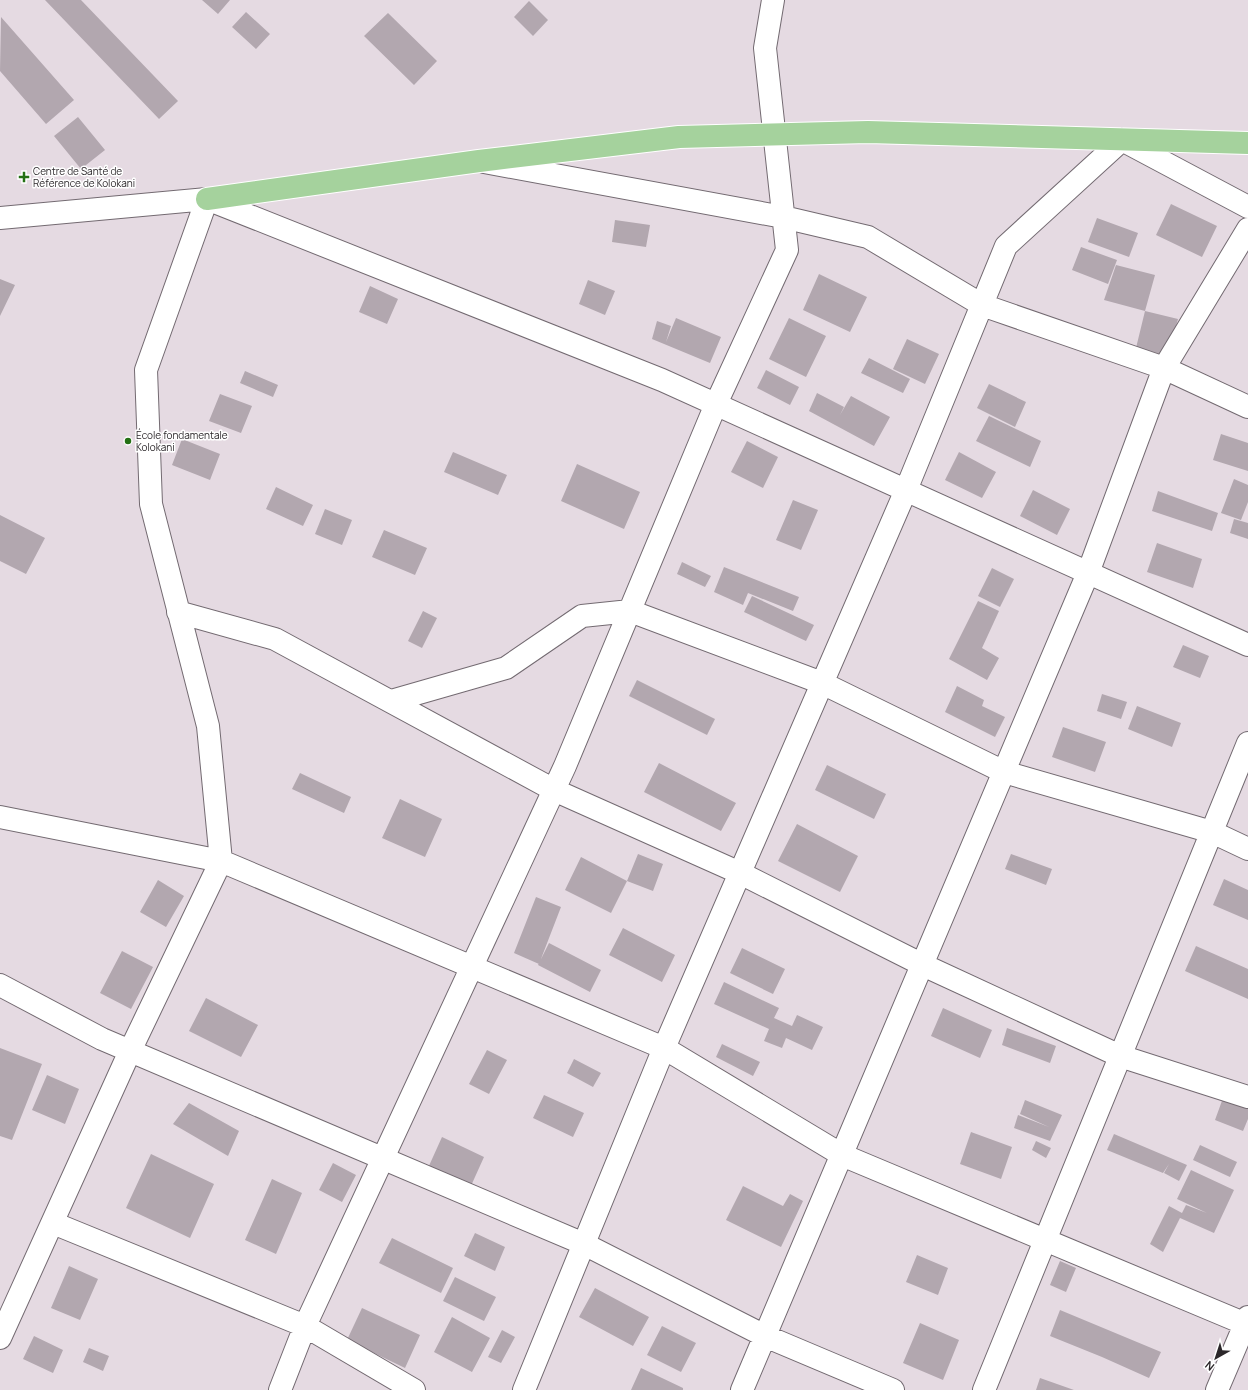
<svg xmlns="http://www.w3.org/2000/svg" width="1248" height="1390" font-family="Manrope,sans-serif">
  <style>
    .building { fill: #b2a7af }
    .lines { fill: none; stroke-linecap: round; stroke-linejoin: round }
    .minor-casing { stroke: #736a71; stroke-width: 24 }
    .major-casing { stroke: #fff; stroke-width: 24 }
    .minor { stroke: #fff; stroke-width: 22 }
    .major { stroke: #a5d29d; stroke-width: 22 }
    .poi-dot { fill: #247014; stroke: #fff; stroke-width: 1.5 }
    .labels { text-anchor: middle; stroke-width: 3; stroke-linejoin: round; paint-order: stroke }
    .poi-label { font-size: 10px; fill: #2b272a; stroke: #fff; text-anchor: start }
  </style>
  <rect width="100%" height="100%" fill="#e5dae2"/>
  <path class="building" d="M45,0H81L178,101L159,119Z
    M202,0H230L218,14Z
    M529,1L548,20L533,36L514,17Z
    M246,12L270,34L256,49L232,27Z
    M388,13L437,61L414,85L364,36Z
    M1,17L74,100L46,124L0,71Z
    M78,117L105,150L81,169L54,136Z
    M1171,204L1217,226L1202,257L1156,235Z
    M1097,218L1138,233L1129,257L1088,242Z
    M615,220L650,225L646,247L612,242Z
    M1081,247L1117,260L1108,284L1072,270Z
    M1116,265L1155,275L1145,311L1104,300Z
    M819,274L867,297L850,332L803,310Z
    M0,279L15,285L0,316Z
    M588,280L615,291L605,315L579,304Z
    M370,286L398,299L387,324L359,312Z
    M1145,311L1178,319L1168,357L1136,348Z
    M676,318L721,337L710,363L652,339L657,321L671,326L666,342Z
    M789,318L826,336L806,377L769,359Z
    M907,339L939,354L925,384L893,369Z
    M869,358L910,379L903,393L861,373Z
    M766,370L799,387L790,405L757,388Z
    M245,371L278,385L273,397L240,383Z
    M989,384L1026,402L1015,427L977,408Z
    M817,393L844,407L840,415L851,396L890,417L874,446L809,411Z
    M220,394L252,406L241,433L209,421Z
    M989,416L1041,441L1030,467L976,441Z
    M1221,434L1248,443V471L1213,460Z
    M182,439L220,454L210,480L172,465Z
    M747,441L778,457L763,488L731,472Z
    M453,452L507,475L498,495L444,472Z
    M959,452L996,472L982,498L945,480Z
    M577,464L640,492L624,529L561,501Z
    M1234,479L1248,485V502L1241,520L1221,513Z
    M276,487L313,505L303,526L266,509Z
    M1033,490L1070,509L1057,535L1020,516Z
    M1158,491L1218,513L1212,531L1152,511Z
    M793,500L818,510L801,550L776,540Z
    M325,509L352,520L342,545L315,534Z
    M0,515L45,538L26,574L0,561Z
    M1234,519L1248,523V539L1230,533Z
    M384,530L427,548L415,575L372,557Z
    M1157,543L1202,559L1193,588L1147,572Z
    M682,562L711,576L705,587L677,574Z
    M724,567L799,597L793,611L748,593L743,605L714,592Z
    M992,568L1014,579L1000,607L978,596Z
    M752,596L814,625L806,641L744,612Z
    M978,601L999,611L982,648L999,658L987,680L949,659Z
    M423,611L437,618L422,648L408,641Z
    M1183,645L1209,656L1200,678L1173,667Z
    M637,680L715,719L707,735L629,696Z
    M957,686L984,700L982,706L1005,717L995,737L945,712Z
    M1102,694L1127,702L1121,719L1097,711Z
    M1137,706L1181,723L1172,747L1128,729Z
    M1063,727L1106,742L1095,772L1052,757Z
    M659,763L736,803L721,831L644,792Z
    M827,765L886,794L874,819L815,790Z
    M300,773L351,797L344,813L292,789Z
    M400,799L442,819L425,857L382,838Z
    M797,824L858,856L840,892L778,861Z
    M638,854L663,864L653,891L627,881L611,913L565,890L581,857L627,881Z
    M1011,854L1052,869L1046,885L1005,869Z
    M1224,879L1248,890V920L1213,905Z
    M158,880L184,896L166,927L140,912Z
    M536,897L561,907L539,964L514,953Z
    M623,928L675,955L662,982L609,955Z
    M549,943L601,970L590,992L538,965Z
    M1196,946L1248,969V999L1185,971Z
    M742,948L785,969L773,994L730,973Z
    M122,951L153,967L131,1009L100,993Z
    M724,982L779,1008L774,1018L792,1026L797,1015L823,1027L812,1050L786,1038L782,1048L764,1041L769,1029L714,1004Z
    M206,998L258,1025L241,1057L189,1031Z
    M943,1008L992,1030L980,1058L931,1036Z
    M1007,1028L1056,1046L1050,1063L1002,1045Z
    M722,1044L760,1062L753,1076L716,1057Z
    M0,1048L42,1064L12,1140L0,1136Z
    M487,1050L507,1060L489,1094L469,1084Z
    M574,1059L601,1073L593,1087L567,1073Z
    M47,1075L79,1089L65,1124L32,1110Z
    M544,1095L584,1113L573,1137L533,1118Z
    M1223,1098L1248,1107V1119L1243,1131L1215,1120Z
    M1025,1100L1062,1115L1050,1141L1014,1128L1018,1115L1049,1127L1020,1114Z
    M189,1103L239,1131L228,1156L173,1124Z
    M971,1132L1012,1147L1001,1179L960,1164Z
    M1114,1134L1187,1165L1179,1181L1164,1173L1169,1164L1163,1173L1107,1150Z
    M442,1137L484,1157L470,1188L428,1168Z
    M1036,1141L1051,1148L1046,1158L1032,1150Z
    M1200,1145L1237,1162L1230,1177L1193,1160Z
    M151,1154L214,1184L190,1238L126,1208Z
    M333,1163L356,1175L342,1202L319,1190Z
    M1191,1170L1234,1190L1214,1233L1180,1218L1163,1252L1150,1244L1169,1206L1182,1213L1186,1205L1207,1213L1177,1199Z
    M272,1179L302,1193L276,1254L245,1240Z
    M743,1186L783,1206L790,1194L803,1201L781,1247L726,1220Z
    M475,1233L505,1247L495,1271L464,1256Z
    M392,1238L453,1268L441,1293L379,1263Z
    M917,1255L948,1268L938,1295L906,1282Z
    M1060,1261L1076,1268L1066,1292L1050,1285Z
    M69,1266L98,1279L80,1320L51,1308Z
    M455,1277L496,1297L484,1321L443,1301Z
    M595,1288L649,1317L633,1346L579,1317Z
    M362,1308L420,1335L405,1368L347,1340Z
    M1060,1310L1161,1352L1149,1378L1102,1357L1050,1336Z
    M452,1317L490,1338L472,1372L434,1352Z
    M920,1323L959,1340L943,1380L903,1363Z
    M662,1326L696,1343L681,1372L647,1355Z
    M502,1330L515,1337L501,1363L488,1357Z
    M34,1336L63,1350L53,1373L23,1359Z
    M89,1348L109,1356L103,1371L83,1362Z
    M641,1368L683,1388V1390H631Z
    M1040,1378L1074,1390H1036Z"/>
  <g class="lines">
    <defs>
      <path id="minor" d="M484,162L783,217L868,237L982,305L1164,368L1248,407
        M0,218L207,199
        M178,612L275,639L554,790L740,873L923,965L1120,1056L1248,1097
        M391,701L506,668L582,616L630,611L822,683L1004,772L1212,832L1248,849
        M0,817L221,861L664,1048L842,1155L1248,1325
        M0,985L102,1039L584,1244L765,1336L893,1390
        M53,1223L305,1326L414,1390
        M0,1338L130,1051L221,861L208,726L151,504L146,370L207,199L662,380L1248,645
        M280,1390L305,1326L565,766L716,404L787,250L765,48L773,0
        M524,1390L664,1048L906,490L1006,246L1122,140L1248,207
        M742,1390L1088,573L1164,368L1248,229
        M984,1390L1248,743
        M1217,1390L1248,1317"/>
      <path id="major" d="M207,199L479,161L679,137L868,132L1248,143"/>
    </defs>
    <use href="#minor" class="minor-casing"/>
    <use href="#major" class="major-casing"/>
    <use href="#minor" class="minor"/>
    <use href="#major" class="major"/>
  </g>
  <g class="poi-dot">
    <path d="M22 171h4v4h4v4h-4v4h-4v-4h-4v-4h4z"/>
    <circle cx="128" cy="441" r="4"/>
  </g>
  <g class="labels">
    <g class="poi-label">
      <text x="33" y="175">Centre de Santé de<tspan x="33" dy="12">Référence de Kolokani</tspan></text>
      <text x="136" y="439">École fondamentale<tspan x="136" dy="12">Kolokani</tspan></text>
    </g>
  </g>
  <g transform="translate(1216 1358) rotate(219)" stroke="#ffffff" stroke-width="3" paint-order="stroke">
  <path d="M0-3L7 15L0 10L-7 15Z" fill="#2b272a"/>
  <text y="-6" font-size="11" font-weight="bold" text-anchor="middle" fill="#2b272a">N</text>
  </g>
</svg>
